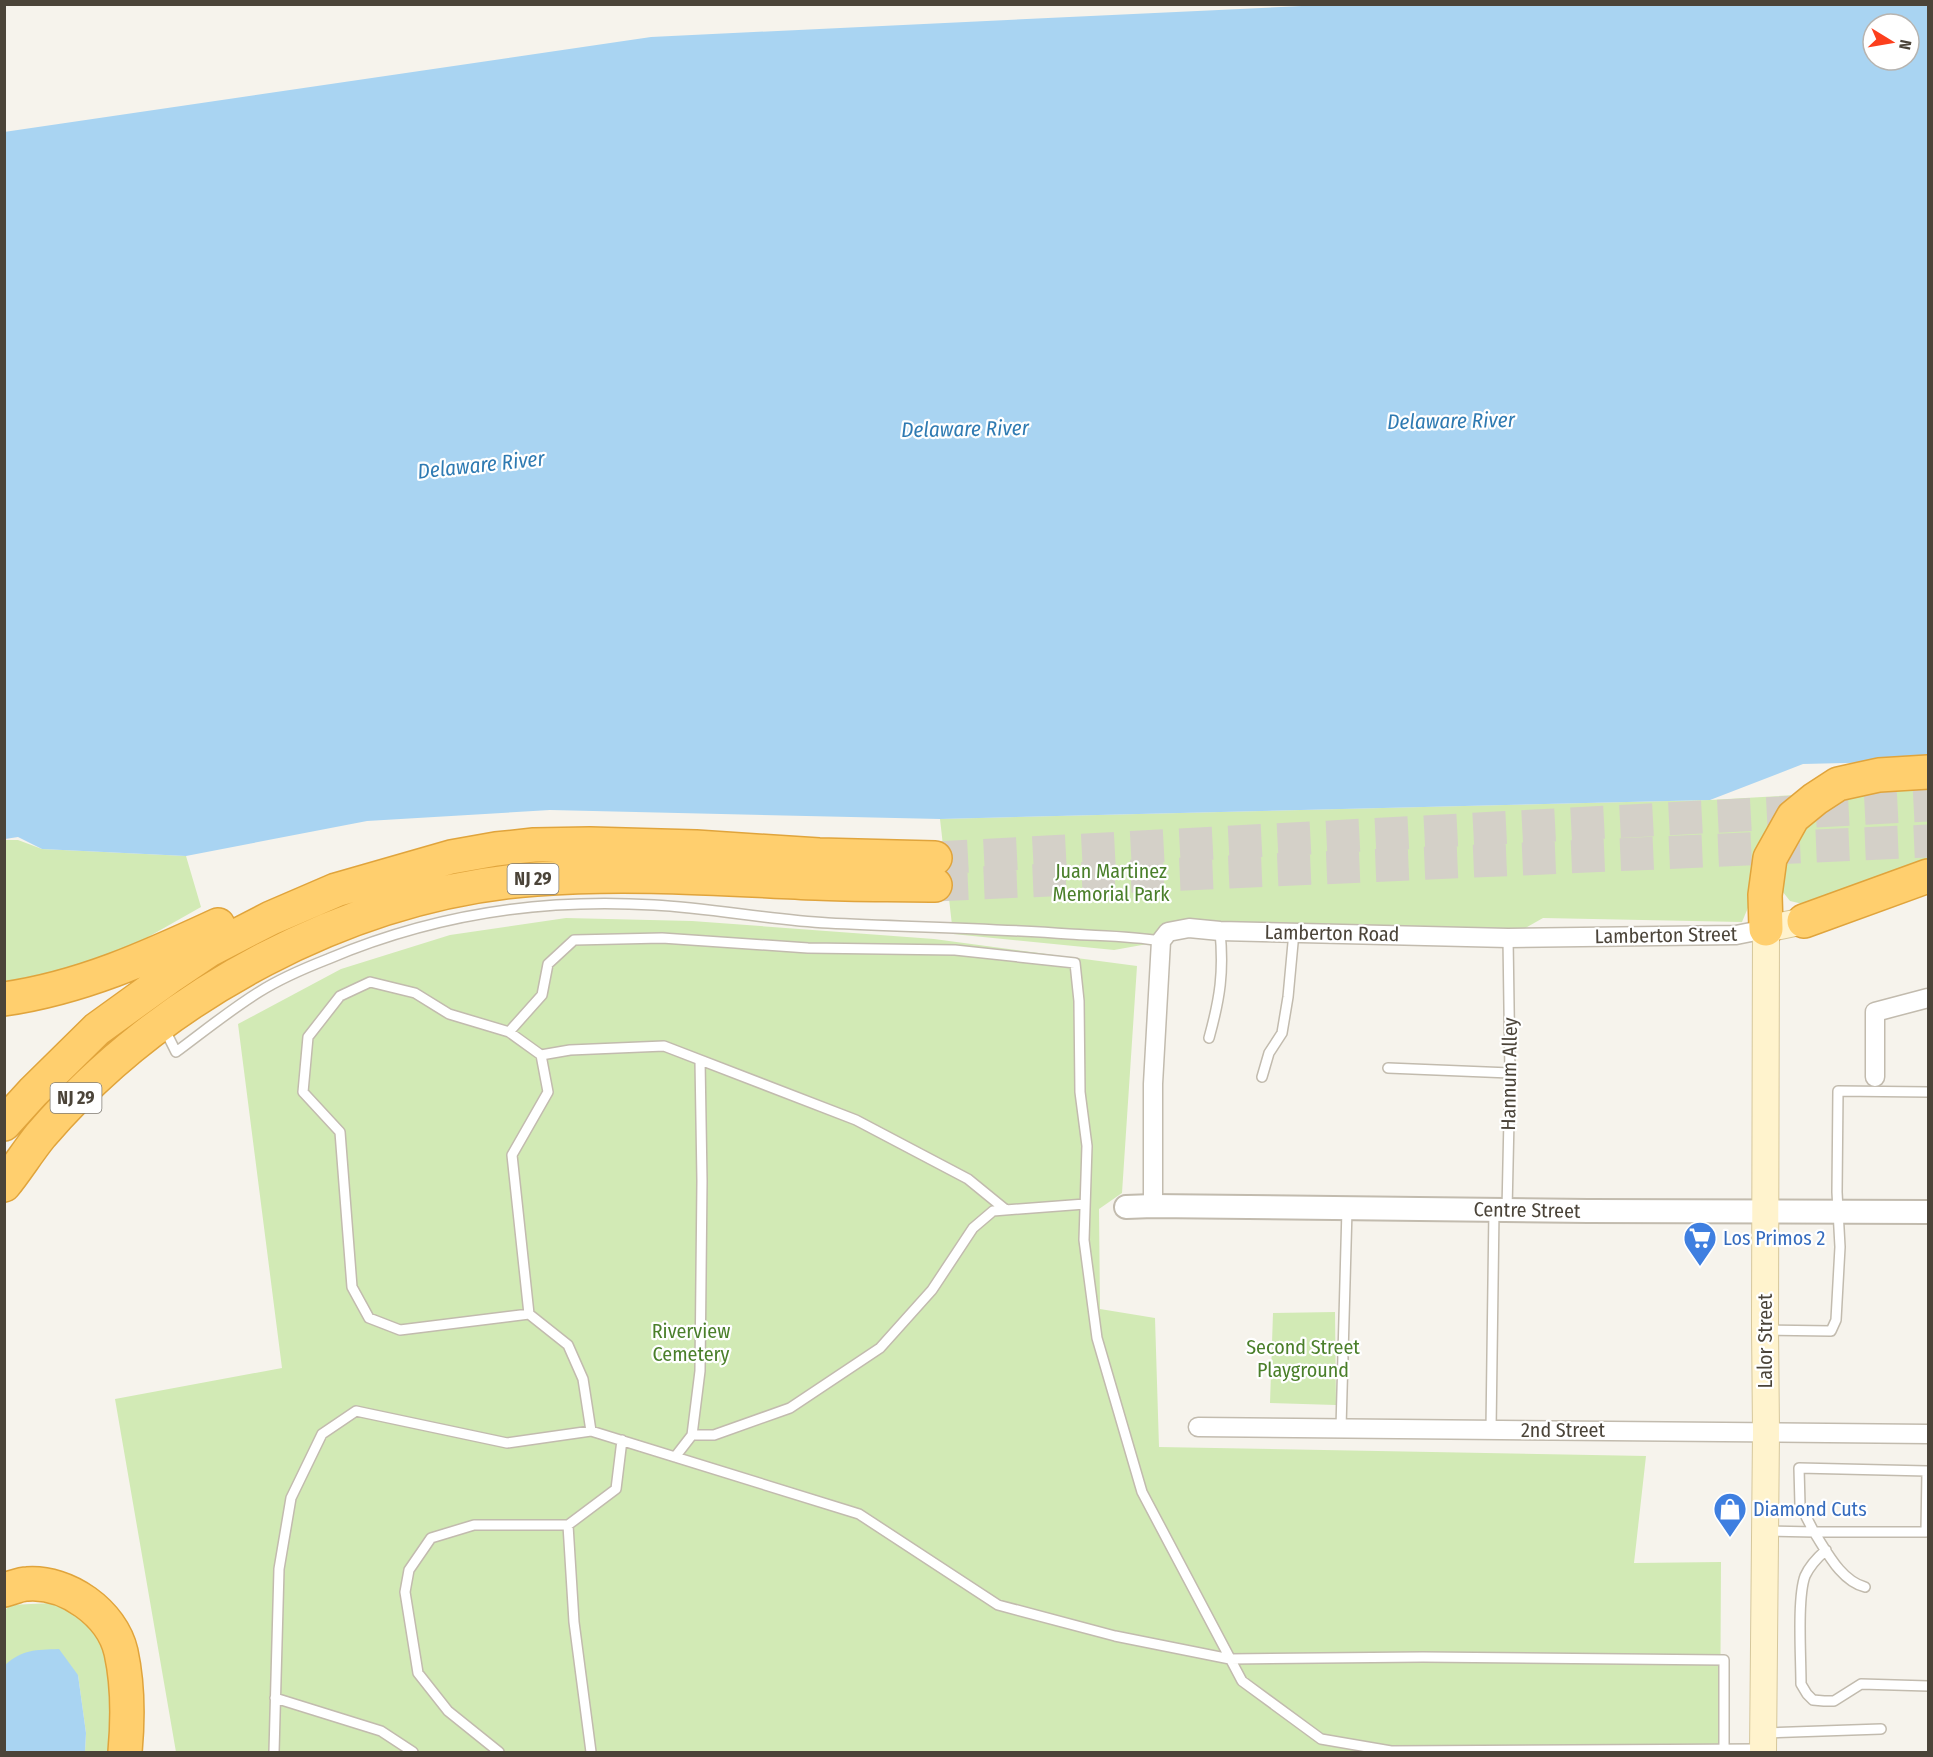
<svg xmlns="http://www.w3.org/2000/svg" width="1933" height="1757" font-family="'Fira Sans Condensed',sans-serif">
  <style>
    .green { fill: #d2eab5 }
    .water { fill: #a9d4f2; fill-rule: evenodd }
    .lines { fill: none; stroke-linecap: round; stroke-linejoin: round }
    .motorway-tunnel { stroke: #d4d0c8; stroke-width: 33; stroke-dasharray: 33 16; stroke-linecap: butt }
    .service-casing { stroke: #c2bbae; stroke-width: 12 }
    .minor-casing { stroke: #c2bbae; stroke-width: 21 }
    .tertiary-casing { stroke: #c2bbae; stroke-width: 26 }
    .secondary-casing { stroke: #d6c79b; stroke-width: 28 }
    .motorway-casing { stroke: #e0a43c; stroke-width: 36 }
    .service { stroke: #fff; stroke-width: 9 }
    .minor { stroke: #fff; stroke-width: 18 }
    .tertiary { stroke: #fff; stroke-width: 22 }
    .secondary { stroke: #fff3cd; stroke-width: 26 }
    .motorway { stroke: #ffcf6e; stroke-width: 33 }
    .labels { text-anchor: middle; stroke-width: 4.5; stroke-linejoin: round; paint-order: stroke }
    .shield { fill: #fff; stroke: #817c74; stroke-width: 1.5 }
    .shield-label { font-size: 18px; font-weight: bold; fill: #4b4439 }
    .park-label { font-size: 20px; fill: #4a7f2a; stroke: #fff }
    .street-label { font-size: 20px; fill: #4b4439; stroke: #fff }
    .shop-label { font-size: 20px; fill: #366cbe; stroke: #fff; text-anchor: start }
    .water-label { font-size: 21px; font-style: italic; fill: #2e7ab2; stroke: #fff }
  </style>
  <rect width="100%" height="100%" fill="#f6f3ec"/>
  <path class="green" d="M1928,777V867L1807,905L1790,901L1779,887L1783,854L1820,806Z
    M1795,795L1742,922L1543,918L1508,938L1220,931L1114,950L953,934L940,819L1710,800Z
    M5,840H18L42,849L186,856L201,907L141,941L74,967L5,982Z
    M566,918L692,921L934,939L1137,966L1122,1193L1099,1209L1100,1309L1155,1318L1159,1447L1646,1456L1634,1563L1721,1562L1720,1752H176L115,1399L282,1368L238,1024L341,969L450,935Z
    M1335,1312L1336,1405L1270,1403L1273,1313Z
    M52,1603L93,1624L117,1685L114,1752H85L86,1733L78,1675L5,1665V1610L10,1605Z"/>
  <path class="water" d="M1323,5H1928V761L1803,764L1710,800L940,819L550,810L367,821L186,856L42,849L18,837L5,839L4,132L651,37ZM1873,24H1909V60H1873Z
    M59,1649L78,1675L86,1733L85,1752H5V1665C23,1649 35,1650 59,1649Z"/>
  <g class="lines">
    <path class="motorway-tunnel" d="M935,858L1928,805
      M935,885L1928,841"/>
    <defs>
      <path id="service" d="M164,1028L176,1052C203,1032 230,1010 259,992C281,978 305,968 328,959C432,915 543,898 654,905C712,908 770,920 828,923C908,927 989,928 1069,934C1100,936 1131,936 1161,941
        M509,1032L449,1014L415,993L370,982L340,996L308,1037L303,1092L340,1132L352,1287L369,1318L400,1330L529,1314L568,1345L583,1379L591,1431
        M1209,1038C1220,998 1224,972 1220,931
        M541,1055L570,1050L664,1046L856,1120L968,1179L1006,1210
        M1388,1068L1510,1073
        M1262,1077L1269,1053L1282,1033L1288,997L1294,932
        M1507,1210L1510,1073L1508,938
        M529,1314L512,1155L548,1092L541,1055L509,1032L542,995L548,964L574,940L662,938L808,948L955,950L1075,963L1079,1001L1080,1092L1087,1146L1084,1240L1097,1338L1142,1492L1242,1681L1321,1739L1391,1751L1760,1749
        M1766,1330L1831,1331L1836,1320L1840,1247L1837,1192L1838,1091L1928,1092
        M1341,1428L1347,1209
        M1491,1430L1494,1210
        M692,1435L700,1371L702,1181L700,1060
        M675,1457L692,1435H714L790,1408L880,1348L932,1290L973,1228L993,1211L1085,1204
        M1799,1468L1927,1471L1926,1532H1814L1800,1505Z
        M1767,1531L1814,1532C1827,1552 1841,1581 1865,1587
        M1826,1550C1818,1557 1810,1565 1805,1576C1797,1598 1801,1657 1801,1684L1807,1694L1813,1700L1824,1701H1834L1861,1684L1928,1686
        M275,1698L381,1731L413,1752
        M1765,1733L1881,1729
        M274,1752L279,1569L291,1498L322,1434L356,1411L507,1443L591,1431L859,1514L998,1605L1115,1636L1230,1659L1423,1657L1724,1660V1749
        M499,1752L448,1711L418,1673L405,1592L409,1570L431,1538L474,1525H568
        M591,1752L574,1622L568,1525L616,1489L622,1440"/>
      <path id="minor" d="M1875,1077V1012L1928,998
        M1153,1206V1084L1161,941L1168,932L1189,928L1220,931L1508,938L1736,935L1766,929
        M1198,1427L1928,1434"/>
      <path id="tertiary" d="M1126,1207L1153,1206L1588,1211L1928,1212"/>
      <path id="secondary" d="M1763,1752L1766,1432L1765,1326L1766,929L1804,921"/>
      <path id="motorway" d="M1804,921L1928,876
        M1766,929L1765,895L1770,858L1793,817L1815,799L1838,784L1879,775L1928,772
        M4,999C81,988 149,957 218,925
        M4,1124L33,1092L97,1029L169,977L209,950L271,918L336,890L451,857L496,849L534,845L590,844L696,847L819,855L935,858
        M4,1185C17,1169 28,1151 41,1135C162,994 350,893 536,879C629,872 723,879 816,883C855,885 895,884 935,885
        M4,1590C12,1588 20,1584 27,1584C67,1581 112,1613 121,1652C128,1684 128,1719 125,1752"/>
    </defs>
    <use href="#service" class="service-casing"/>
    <use href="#minor" class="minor-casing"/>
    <use href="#tertiary" class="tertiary-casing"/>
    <use href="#secondary" class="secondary-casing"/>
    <use href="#motorway" class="motorway-casing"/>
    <use href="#service" class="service"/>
    <use href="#minor" class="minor"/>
    <use href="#tertiary" class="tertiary"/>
    <use href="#secondary" class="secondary"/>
    <use href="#motorway" class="motorway"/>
  </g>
  <defs>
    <symbol id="supermarket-pin" viewBox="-11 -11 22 30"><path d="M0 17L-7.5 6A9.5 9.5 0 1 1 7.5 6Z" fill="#3f7fe0" stroke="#fff"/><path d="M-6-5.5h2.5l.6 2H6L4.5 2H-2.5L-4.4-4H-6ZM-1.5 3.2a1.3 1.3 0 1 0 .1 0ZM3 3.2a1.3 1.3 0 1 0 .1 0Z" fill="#fff"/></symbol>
    <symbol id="shop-pin" viewBox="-11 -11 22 30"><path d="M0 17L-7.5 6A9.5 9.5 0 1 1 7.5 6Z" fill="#3f7fe0" stroke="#fff"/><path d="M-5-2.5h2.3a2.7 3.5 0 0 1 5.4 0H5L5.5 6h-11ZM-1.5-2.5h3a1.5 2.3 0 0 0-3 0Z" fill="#fff"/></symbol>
  </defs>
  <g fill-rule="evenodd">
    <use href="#supermarket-pin" x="1681" y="1219" width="38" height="52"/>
    <use href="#shop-pin" x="1711" y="1490" width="38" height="52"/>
  </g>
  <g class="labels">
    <g class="shield">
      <rect x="507.5" y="864" width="51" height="30" rx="4.5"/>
      <rect x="50.5" y="1083" width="51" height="30" rx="4.5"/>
    </g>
    <g class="shield-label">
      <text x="533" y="885">NJ 29</text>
      <text x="76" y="1104">NJ 29</text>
    </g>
    <g class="park-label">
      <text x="1111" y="878">Juan Martinez<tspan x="1111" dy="23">Memorial Park</tspan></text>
      <text x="691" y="1338">Riverview<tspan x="691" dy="23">Cemetery</tspan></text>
      <text x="1303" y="1354">Second Street<tspan x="1303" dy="23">Playground</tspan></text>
    </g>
    <g class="street-label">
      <text transform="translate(1332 933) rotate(1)" y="7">Lamberton Road</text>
      <text transform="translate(1666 935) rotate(-1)" y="7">Lamberton Street</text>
      <text transform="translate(1509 1074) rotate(-89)" y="7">Hannum Alley</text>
      <text transform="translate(1527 1210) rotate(1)" y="7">Centre Street</text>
      <text transform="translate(1765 1341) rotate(-90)" y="7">Lalor Street</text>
      <text x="1563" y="1437">2nd Street</text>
    </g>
    <g class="shop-label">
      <text x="1723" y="1245">Los Primos 2</text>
      <text x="1753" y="1516">Diamond Cuts</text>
    </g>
    <g class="water-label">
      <text transform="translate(1451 421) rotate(-1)" y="7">Delaware River</text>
      <text transform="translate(965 429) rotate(-1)" y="7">Delaware River</text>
      <text transform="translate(481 465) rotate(-6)" y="7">Delaware River</text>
    </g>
  </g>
  <rect width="1933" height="1757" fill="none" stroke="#4b4439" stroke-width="12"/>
  <g transform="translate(1891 42) rotate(101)"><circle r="28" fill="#ffffff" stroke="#b7b4b0" stroke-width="1.5"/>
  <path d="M0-4.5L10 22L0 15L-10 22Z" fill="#fc3f1d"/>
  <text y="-9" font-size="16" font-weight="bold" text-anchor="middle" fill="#4b4439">N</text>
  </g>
</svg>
